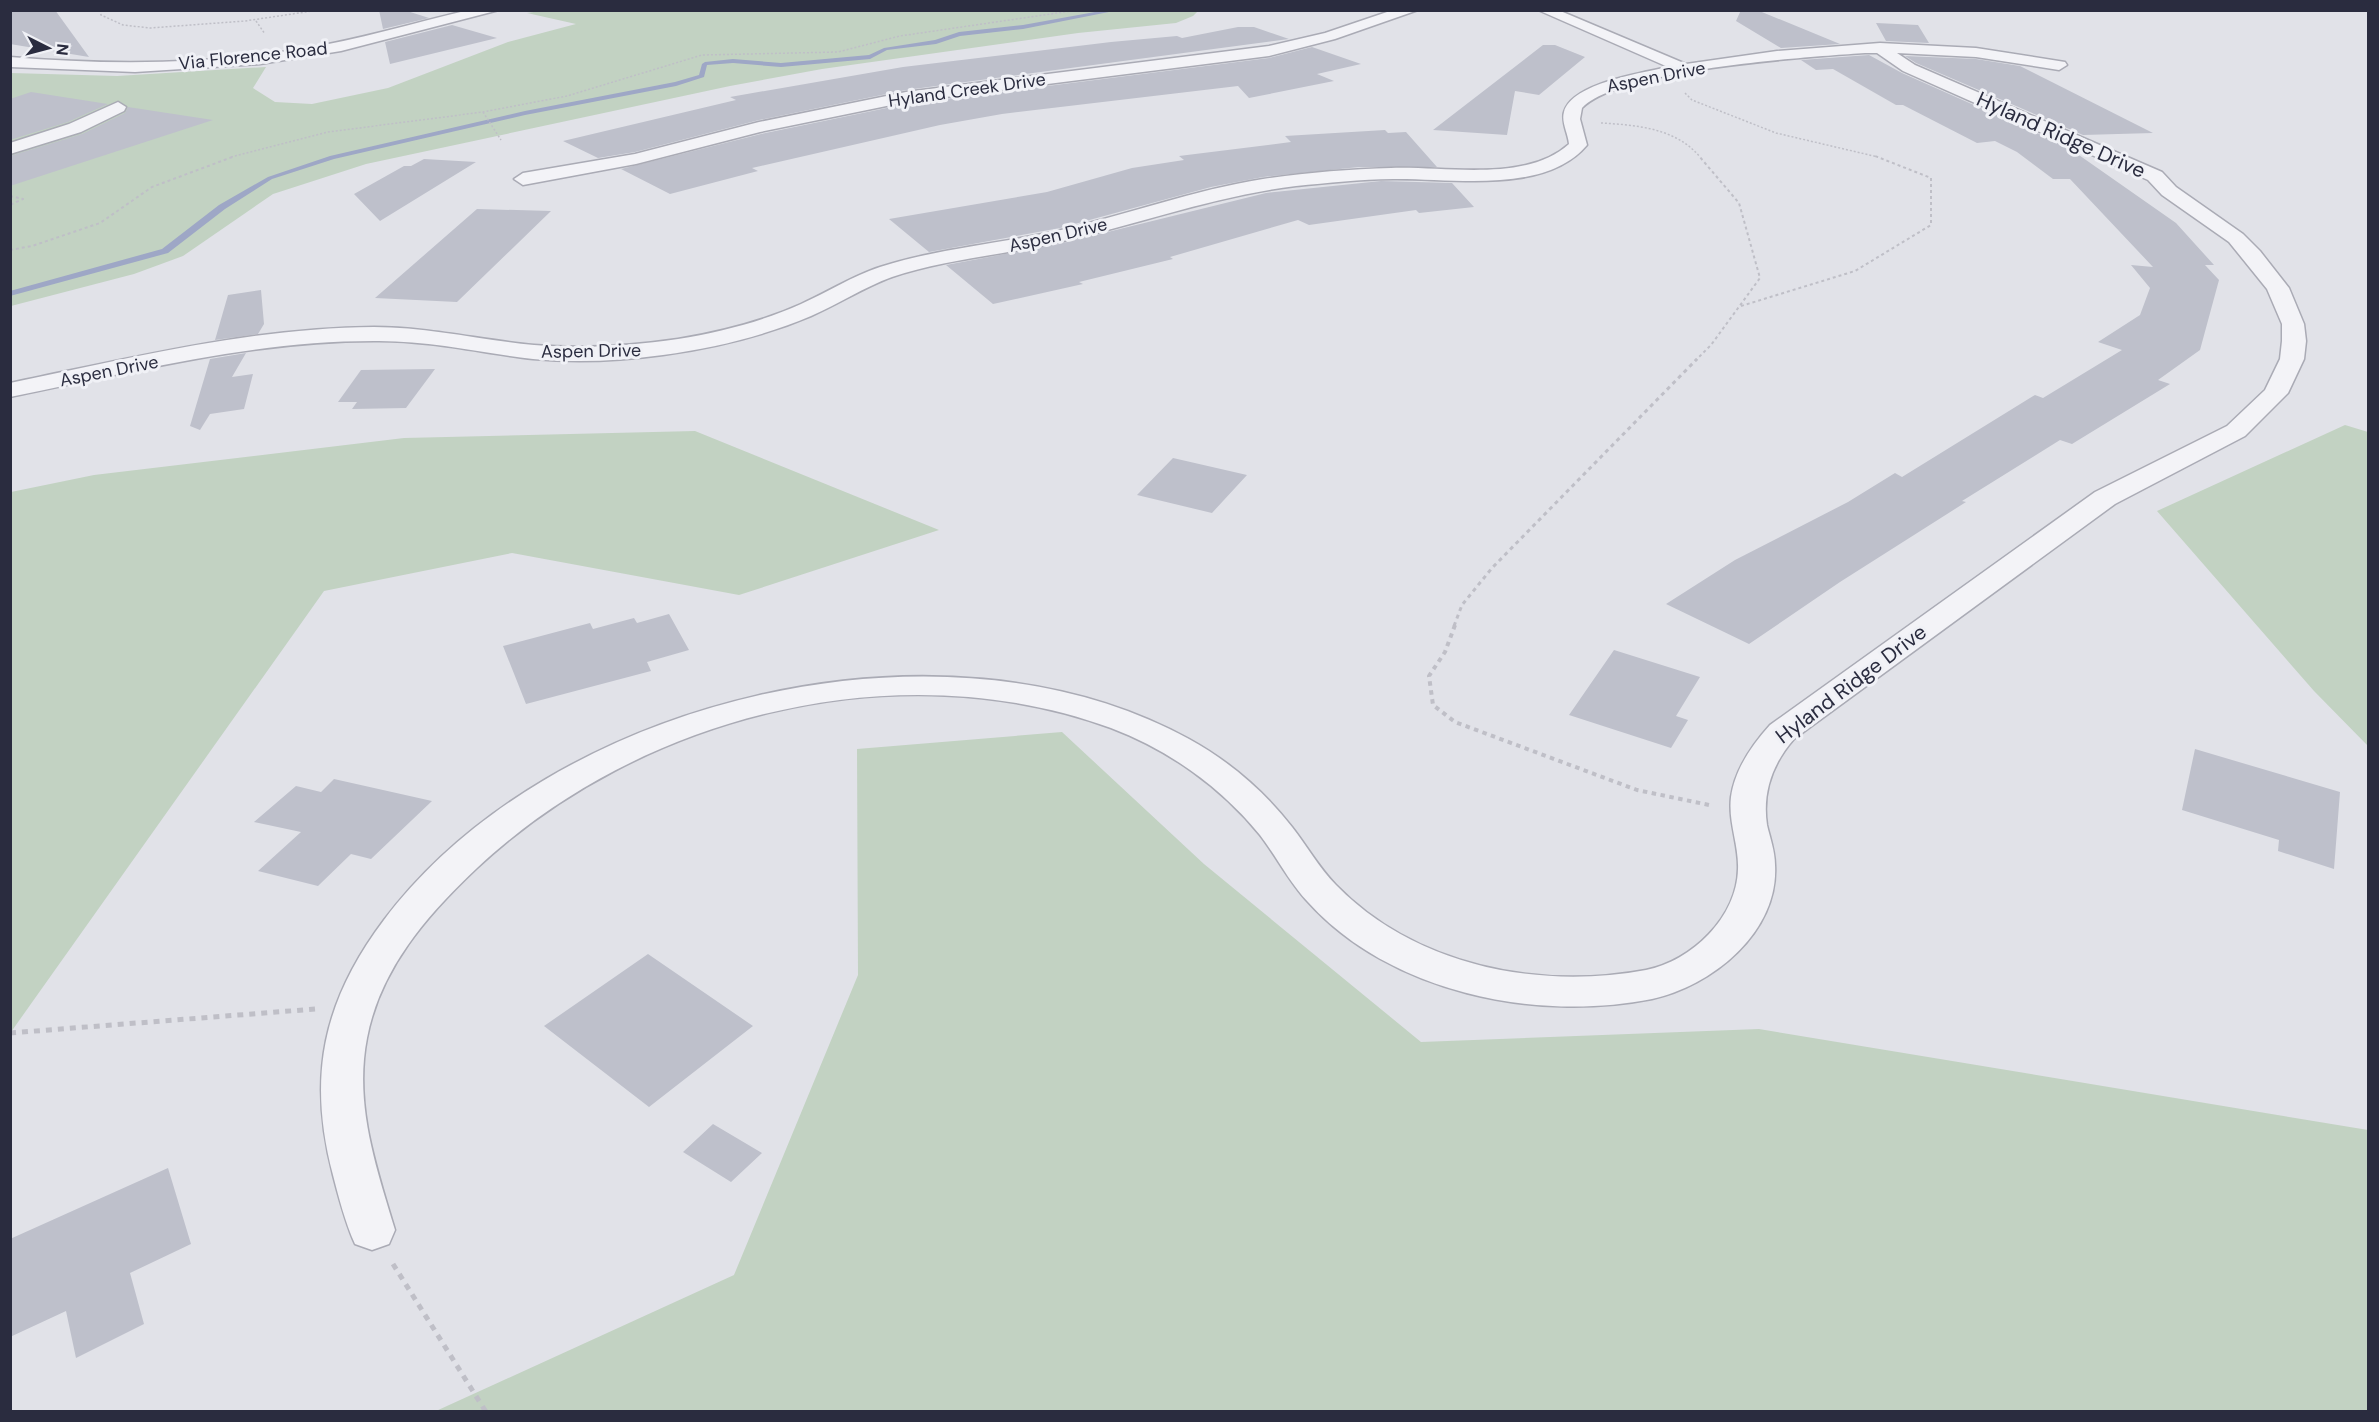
<svg xmlns="http://www.w3.org/2000/svg" width="2379" height="1422" font-family="'DM Sans',sans-serif">
  <style>
    .green { fill: #c2d2c2 }
    .lines { fill: none; stroke-linecap: round; stroke-linejoin: round }
    .stream { fill: #9ea7c6; fill-rule: evenodd }
    .building { fill: #bec0cb }
    .minor-casing { stroke: #aaabb5; stroke-width: 3 }
    .path-far4 { stroke: #bfbfc7; stroke-width: 1.5; stroke-dasharray: 2 2; stroke-linecap: butt }
    .path-far3 { stroke: #bfbfc7; stroke-width: 2; stroke-dasharray: 3 3; stroke-linecap: butt }
    .path-far2 { stroke: #bfbfc7; stroke-width: 3; stroke-dasharray: 4 4; stroke-linecap: butt }
    .path-far1 { stroke: #bfbfc7; stroke-width: 4; stroke-dasharray: 4.5 4.5; stroke-linecap: butt }
    .path { stroke: #bfbfc7; stroke-width: 5; stroke-dasharray: 6 6; stroke-linecap: butt }
    .minor { fill: #f3f3f7; fill-rule: evenodd }
    .labels { text-anchor: middle; stroke-width: 6; stroke-linejoin: round; paint-order: stroke }
    .far-street-label { font-size: 18px; fill: #2a2c3f; stroke: #f0f1f6 }
    .street-label { font-size: 21px; fill: #2a2c3f; stroke: #f0f1f6 }
  </style>
  <rect width="100%" height="100%" fill="#e1e2e8"/>
  <path class="green" d="M540,11H1198L1193,16L1176,23L1078,33L822,69L730,86L366,164L273,194L183,256L134,274L11,306V73L117,76L266,67L253,88L275,102L312,104L388,88L508,42L576,24L527,13Z
    M2345,425L2368,432V746L2314,691L2157,511Z
    M695,431L939,530L739,595L512,553L324,591L11,1032V492L94,475L404,438Z
    M1062,732L1204,864L1421,1042L1759,1029L2368,1130V1411H436L734,1275L858,975L857,749Z"/>
  <g class="lines">
    <path class="stream" d="M1106,10H1119L1023,29L960,36L936,44L887,50L870,59L781,67L733,63L707,65L704,77L676,86L525,115L334,159L272,179L225,209L168,253L10,296V291L162,249L219,205L268,177L330,156L525,111L675,82L699,75L702,64L705,62L733,59L781,63L869,55L884,48L935,40L959,32L1023,25Z"/>
  </g>
  <path class="building" d="M10,10H55L89,57L10,44Z
    M379,10H404L429,18L383,29Z
    M1741,10H1757L1840,44L1781,48L1736,21Z
    M1876,23L1918,25L1929,43L1886,41Z
    M452,25L497,38L390,64L385,42Z
    M1238,27H1254L1289,39L906,90L759,120L635,152L598,158L563,141L736,100L730,97L903,67L1111,42L1177,36L1182,38Z
    M1543,45H1555L1585,57L1539,95L1515,91L1507,135L1433,130Z
    M1312,47L1361,64L1317,74L1334,81L1249,98L1238,86L1002,114L940,125L752,168L758,171L670,194L621,169L761,134L906,104L1269,58Z
    M1869,55L1902,73L2066,146L2176,223L2214,265H2205L2219,280L2200,350L2158,380L2170,384L2072,444L2060,440L1962,501L1966,502L1840,582L1749,644L1666,604L1735,560L1848,502L1895,473L1902,477L2035,395L2043,398L2122,350L2098,342L2140,315L2150,288L2131,265L2153,267L2070,179H2053L2017,152L1995,141L1977,143L1903,105H1896L1833,69L1816,70L1801,60Z
    M1905,56L1976,59L2020,66L2153,133L2083,135L1916,63Z
    M31,92L108,104L68,122L10,140V99Z
    M128,107L213,120L10,186V156L82,134L125,113Z
    M1385,130L1388,133L1406,132L1437,167H1359L1263,177L1211,187L1060,228L929,252L889,219L1047,192L1132,168L1184,160L1179,156L1291,142L1285,136Z
    M424,159L476,162L380,221L354,194L404,166H411Z
    M1381,181L1452,183L1474,207L1419,213L1416,210L1309,225L1298,220L1170,257L1173,259L1079,282L1083,284L993,304L946,265L1059,244L1266,193Z
    M477,209L551,211L457,302L375,298Z
    M261,290L264,324L258,334L215,340L228,295Z
    M246,353L232,377L253,374L244,409L210,414L200,430L190,426L210,359Z
    M435,369L406,408L352,409L357,402H338L361,370Z
    M1173,458L1247,475L1212,513L1137,495Z
    M669,614L689,650L647,662L651,671L526,704L503,646L590,623L593,629L634,618L637,623Z
    M1614,650L1700,677L1676,716L1688,720L1671,748L1569,715Z
    M2195,749L2340,792L2334,869L2278,851L2279,840L2182,810Z
    M334,779L432,801L371,859L351,854L318,886L258,871L301,832L254,822L296,786L321,792Z
    M648,954L753,1026L649,1107L544,1026Z
    M713,1124L762,1153L731,1182L683,1152Z
    M168,1168L191,1244L130,1273L144,1324L76,1358L66,1311L10,1337V1239Z"/>
  <g class="lines">
    <defs>
      <path id="minor" d="M469,10H499L341,51L260,64L135,72L10,67V57C107,65 205,65 301,49C358,40 413,23 469,10Z
        M1393,10H1418L1335,39L1269,56L906,102L760,132L636,164L523,185L514,179L523,173L635,154L759,122L906,92L1269,46L1325,33Z
        M1538,10H1558L1686,64L1777,51L1880,43L1976,48L2065,62L2067,65L2059,70L1976,57L1897,53L1915,65L2162,172L2176,187L2243,234L2260,251L2289,288L2304,324L2306,341L2304,359L2288,393L2245,436L2115,504L1794,739C1773,763 1762,792 1767,825C1770,838 1775,851 1775,865C1779,932 1712,986 1652,999C1536,1022 1390,993 1308,902C1289,882 1277,857 1260,835C1221,787 1169,750 1111,728C898,650 640,715 477,868C427,915 380,969 367,1038C354,1104 376,1167 395,1230L389,1244L372,1250L355,1244C345,1222 339,1198 333,1175C307,1077 323,1001 384,920C551,698 944,604 1189,739C1229,761 1264,791 1292,827C1307,846 1319,868 1336,885C1415,966 1538,990 1646,970C1692,961 1737,917 1738,869C1739,845 1728,822 1731,797C1735,769 1752,745 1770,725L2095,492L2227,426L2265,390L2280,359L2282,341V324L2267,289L2229,242L2162,195L2148,180L1903,71L1877,53H1865C1807,57 1620,69 1582,108L1580,119L1587,145C1545,195 1452,178 1393,179C1361,179 1328,183 1296,186C1215,196 1139,224 1059,242C1004,255 946,259 892,277C864,287 839,304 811,316C764,336 714,348 663,355C620,361 576,363 533,359C482,353 431,341 379,341C255,340 132,372 10,397V383C131,358 251,328 374,327C428,327 481,340 534,345C582,349 630,346 678,339C720,332 761,322 801,304C828,292 852,276 880,267C939,248 1001,244 1061,230C1129,214 1194,190 1263,179C1305,173 1348,169 1391,168C1445,166 1526,183 1569,144C1568,133 1561,122 1564,112C1572,83 1642,73 1668,67Z
        M118,102L126,107L124,111L81,132L10,154V143L69,124Z"/>
    </defs>
    <use href="#minor" class="minor-casing"/>
    <path class="path-far4" d="M100,10L101,15L123,25L150,28L245,21L319,10
      M256,21L265,34
      M1685,93L1692,100L1776,133L1878,157
      M483,112L501,140
      M1601,123C1636,125 1676,128 1700,157
      M231,157L328,132L483,112L567,96L702,55L838,52L900,36L1078,10"/>
    <path class="path-far3" d="M10,196L23,199L10,205
      M10,250L32,246L100,223L152,187L235,156
      M1741,306L1855,271L1931,225V178L1875,156
      M1695,361L1711,345L1760,278L1739,203L1699,156"/>
    <path class="path-far2" d="M1454,626L1462,605L1492,568L1697,359"/>
    <path class="path-far1" d="M1455,625L1445,652L1429,676L1433,705L1455,722L1637,790L1709,805"/>
    <path class="path" d="M10,1033L315,1009
      M393,1264L486,1412"/>
    <use href="#minor" class="minor"/>
  </g>
  <g class="labels">
    <g class="far-street-label">
      <text transform="translate(253 56) rotate(-6)" y="6">Via Florence Road</text>
      <text transform="translate(1656 77) rotate(-11)" y="6">Aspen Drive</text>
      <text transform="translate(967 90) rotate(-8)" y="6">Hyland Creek Drive</text>
      <text transform="translate(1058 235) rotate(-13)" y="6">Aspen Drive</text>
      <text transform="translate(591 351) rotate(-1)" y="6">Aspen Drive</text>
      <text transform="translate(109 371) rotate(-11)" y="6">Aspen Drive</text>
    </g>
    <g class="street-label">
      <text transform="translate(2061 135) rotate(24)" y="7">Hyland Ridge Drive</text>
      <text transform="translate(1851 684) rotate(-37)" y="7">Hyland Ridge Drive</text>
    </g>
  </g>
  <rect width="2379" height="1422" fill="none" stroke="#2a2c3f" stroke-width="24"/>
  <g transform="translate(48 48) rotate(96)" stroke="#f0f1f6" stroke-width="4.5" paint-order="stroke">
  <path d="M0-4.5L10 22L0 15L-10 22Z" fill="#2a2c3f"/>
  <text y="-9" font-size="16" font-weight="bold" text-anchor="middle" fill="#2a2c3f">N</text>
  </g>
</svg>
